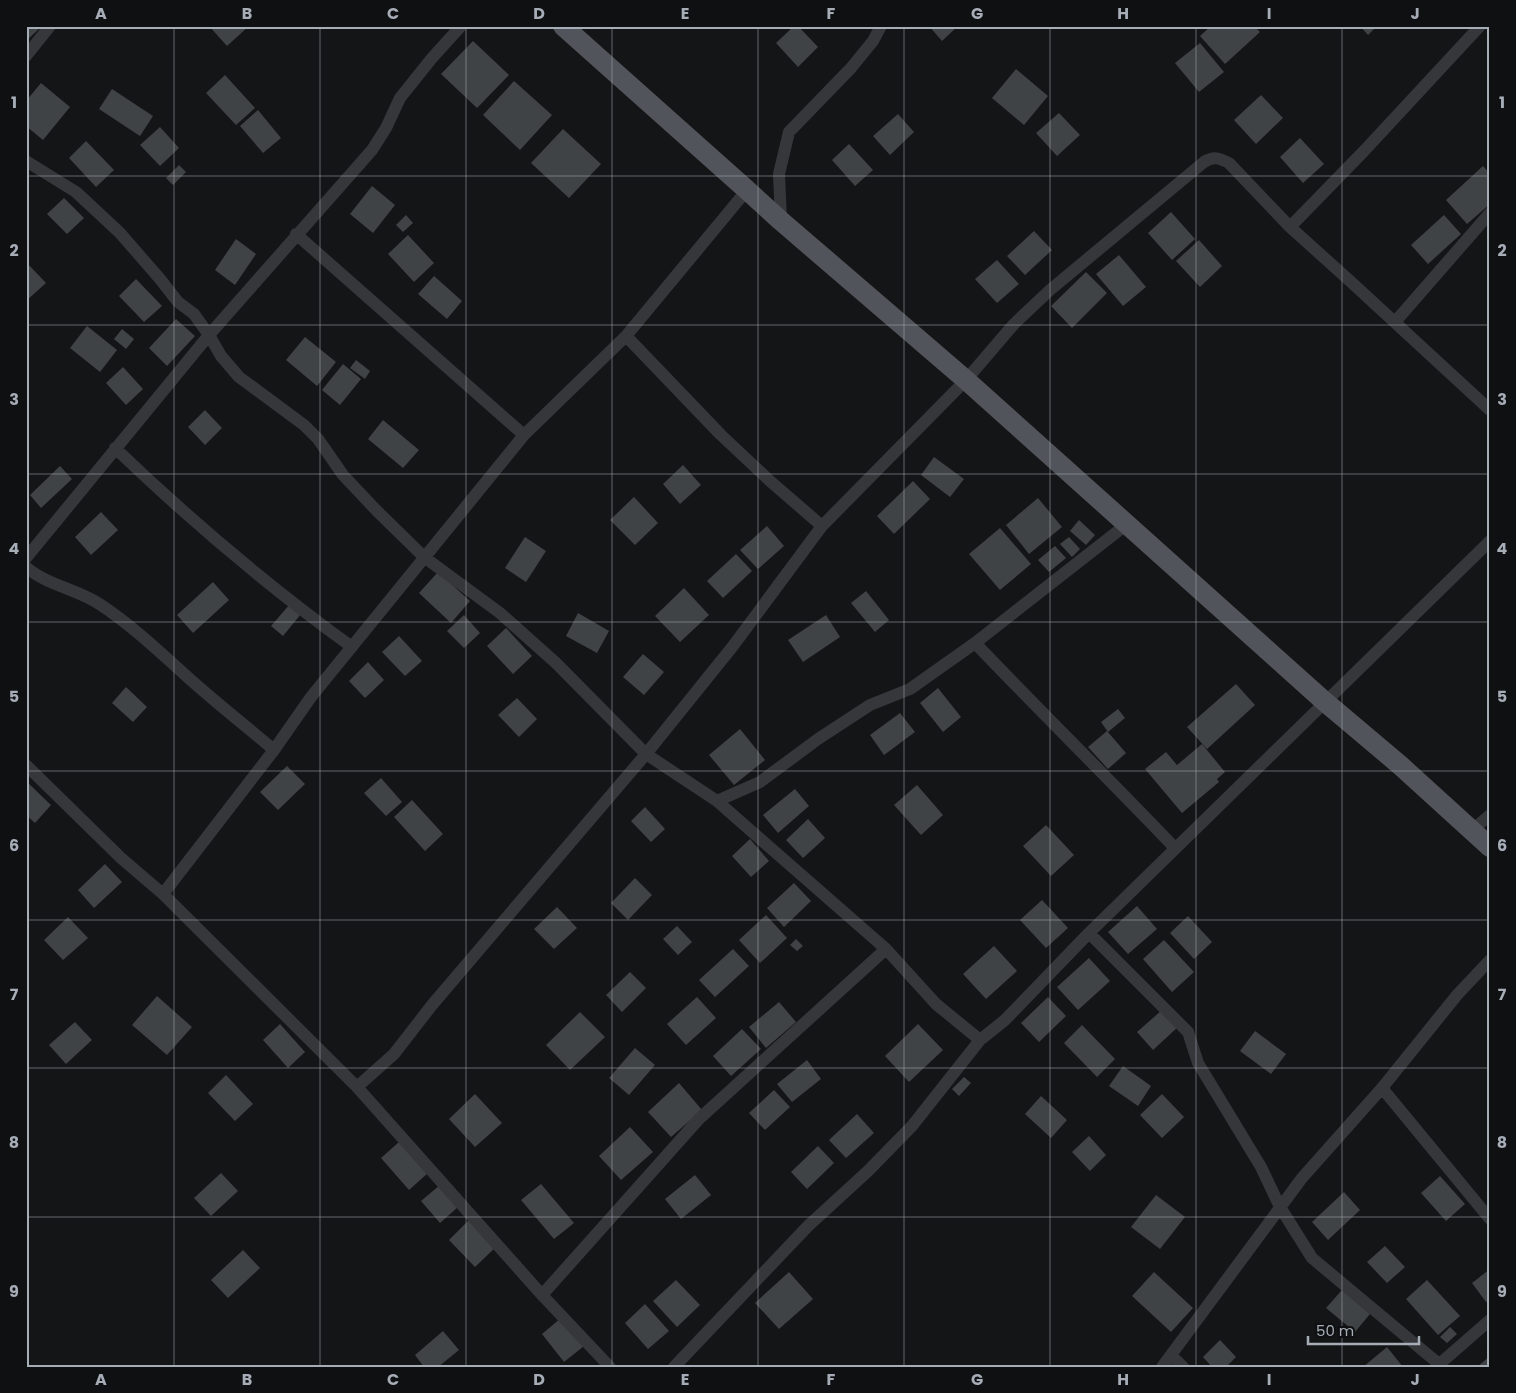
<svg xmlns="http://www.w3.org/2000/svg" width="1516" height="1393" font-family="Poppins,sans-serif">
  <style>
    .building { fill: #404346 }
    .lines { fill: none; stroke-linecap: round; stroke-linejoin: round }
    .minor { stroke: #35373b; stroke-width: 12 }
    .primary { stroke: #51545a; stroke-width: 20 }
    .grid { fill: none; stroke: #a6adb7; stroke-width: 1; stroke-opacity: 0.55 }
    .neatline { fill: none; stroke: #a6adb7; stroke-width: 2 }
    .grid-label { font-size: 16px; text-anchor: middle; font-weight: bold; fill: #a6adb7 }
  </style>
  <rect width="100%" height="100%" fill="#141516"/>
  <path class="building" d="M26,26H42L26,41Z
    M209,26H249L227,46Z
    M794,26H798L818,47L798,67L776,43Z
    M929,26H958L942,41Z
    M1211,26H1254L1260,32L1225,64L1200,36Z
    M1360,26H1377L1368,35Z
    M473,41L509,75L477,108L441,74Z
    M1200,43L1224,72L1199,92L1175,63Z
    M1016,69L1048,96L1024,125L992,98Z
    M225,75L255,108L236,125L206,93Z
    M514,81L552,115L520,150L483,115Z
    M41,83L70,107L43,140L26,126V101Z
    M112,89L153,116L140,136L99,109Z
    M1261,95L1283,118L1256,144L1234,120Z
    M258,110L281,138L263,153L240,126Z
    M1059,113L1080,135L1057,156L1036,133Z
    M898,114L914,132L890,155L873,136Z
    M160,127L179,148L160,166L140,145Z
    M563,129L601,164L569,198L531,163Z
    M1300,138L1324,164L1303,183L1280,157Z
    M86,141L114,170L96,187L69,158Z
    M849,144L873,170L855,186L832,160Z
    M179,165L186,172L173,185L166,178Z
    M1483,166L1490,174V204L1467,224L1446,200Z
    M372,186L395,205L373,233L350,214Z
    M64,198L84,218L67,234L47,214Z
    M1171,212L1195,239L1172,260L1148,233Z
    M406,215L413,223L403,232L396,225Z
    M1444,215L1461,234L1428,264L1411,245Z
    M1034,231L1052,250L1025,275L1007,256Z
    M408,235L434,263L414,282L388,254Z
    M236,239L256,254L235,285L215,270Z
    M1199,240L1222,266L1200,287L1176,261Z
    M1119,255L1146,287L1123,306L1096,274Z
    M997,260L1019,284L997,303L975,279Z
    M26,262L46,283L26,301Z
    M1086,272L1107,293L1072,328L1051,306Z
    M434,276L462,301L447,319L418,294Z
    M136,279L162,306L144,322L119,296Z
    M176,319L195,336L167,366L149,348Z
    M87,326L117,350L100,372L70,348Z
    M122,329L134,339L126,349L114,339Z
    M305,337L336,362L317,386L286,360Z
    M356,360L370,371L365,379L350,368Z
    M343,364L361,379L340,405L322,390Z
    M123,367L143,389L126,405L106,383Z
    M205,410L222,428L205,445L188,427Z
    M383,420L419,450L403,468L368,439Z
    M934,457L964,479L950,497L921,475Z
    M683,465L701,485L680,504L663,484Z
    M60,466L72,479L41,508L30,495Z
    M913,481L930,499L894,534L877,516Z
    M634,497L658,523L635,545L610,520Z
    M1038,498L1062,527L1029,554L1006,525Z
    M101,512L118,530L91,555L75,537Z
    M1079,520L1095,535L1086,545L1070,531Z
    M767,526L784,546L758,569L740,550Z
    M1000,528L1031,564L1000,590L969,554Z
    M525,537L546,551L526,582L505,568Z
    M1069,537L1080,549L1072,557L1060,544Z
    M1055,546L1066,558L1049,572L1038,560Z
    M736,554L752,571L723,598L707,581Z
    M438,572L470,601L451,623L419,593Z
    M213,582L229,600L193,633L177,615Z
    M684,588L709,615L680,642L655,616Z
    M866,591L889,620L875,632L851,603Z
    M290,604L301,614L283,636L271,626Z
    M578,613L609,631L597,653L566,636Z
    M464,615L480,633L464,648L447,631Z
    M826,615L840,637L803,662L788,640Z
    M506,628L532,656L513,674L487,646Z
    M399,636L422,661L405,676L382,652Z
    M643,654L664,672L644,695L623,677Z
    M368,662L384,680L365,698L349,681Z
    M1236,684L1255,705L1207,749L1187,727Z
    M126,687L147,707L133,722L112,703Z
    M938,688L961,717L943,732L920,703Z
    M517,698L537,719L519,737L498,715Z
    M1118,709L1125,718L1108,732L1101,722Z
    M900,713L915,732L884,755L870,735Z
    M740,729L765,760L734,785L709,755Z
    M1107,731L1126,753L1108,769L1088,747Z
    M1202,744L1225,772L1217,779L1219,782L1182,813L1145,769L1166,752L1177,765Z
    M287,766L305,784L278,810L260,792Z
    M381,778L402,802L386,816L364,793Z
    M26,781L51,805L35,823L26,815Z
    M917,785L943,815L921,835L894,805Z
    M795,789L809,806L778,833L763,815Z
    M412,800L443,834L425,851L394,817Z
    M645,807L665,829L651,842L631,821Z
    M808,819L825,838L803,858L786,840Z
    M1046,825L1074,855L1051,876L1023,846Z
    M750,839L769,861L751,877L732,856Z
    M105,864L122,882L94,908L78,890Z
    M635,878L652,895L628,920L611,903Z
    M794,883L811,901L784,927L767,908Z
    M1042,900L1068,928L1046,948L1020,920Z
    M1137,906L1157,929L1128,954L1108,932Z
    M557,907L577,928L554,949L534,929Z
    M766,915L787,938L760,963L739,940Z
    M1188,916L1212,942L1194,959L1170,933Z
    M68,917L88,938L63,960L44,940Z
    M677,926L692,942L678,955L663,939Z
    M796,939L803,946L797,951L790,945Z
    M1164,940L1194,972L1172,992L1143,959Z
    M994,946L1017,971L986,999L963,974Z
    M733,949L749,966L715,997L699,980Z
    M1089,958L1110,981L1078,1010L1057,987Z
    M630,972L646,988L622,1012L606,995Z
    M157,996L192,1027L167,1055L132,1025Z
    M697,997L716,1018L686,1045L667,1024Z
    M1048,997L1066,1016L1039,1042L1021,1023Z
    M779,1002L796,1022L766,1048L749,1027Z
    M1162,1010L1178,1027L1153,1050L1137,1032Z
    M580,1012L605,1037L570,1070L546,1045Z
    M75,1022L92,1040L66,1064L49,1045Z
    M280,1024L305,1052L288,1068L263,1040Z
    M918,1024L943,1050L909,1082L885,1056Z
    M1082,1025L1115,1059L1097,1077L1064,1043Z
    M742,1029L761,1049L731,1076L713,1056Z
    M1255,1031L1286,1054L1271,1074L1240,1051Z
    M635,1048L655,1065L629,1095L609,1078Z
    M807,1060L821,1079L792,1102L777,1084Z
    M1123,1066L1151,1086L1138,1106L1109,1086Z
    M226,1075L253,1104L235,1121L208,1093Z
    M964,1077L971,1083L959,1096L952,1089Z
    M679,1083L702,1110L671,1137L648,1112Z
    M774,1090L790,1107L765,1130L749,1113Z
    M475,1094L502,1123L475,1147L449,1119Z
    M1162,1094L1184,1117L1162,1138L1140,1115Z
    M1041,1096L1067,1120L1051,1138L1025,1114Z
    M857,1114L874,1133L846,1158L829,1140Z
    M630,1127L653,1152L621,1180L599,1156Z
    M1089,1136L1106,1155L1090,1171L1072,1152Z
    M399,1142L428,1173L409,1190L381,1158Z
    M818,1146L834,1163L807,1189L791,1172Z
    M221,1173L238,1191L211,1216L194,1198Z
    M695,1175L711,1195L681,1219L665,1199Z
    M1440,1176L1465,1204L1446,1221L1421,1193Z
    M541,1184L574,1223L554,1239L521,1200Z
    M440,1185L458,1207L440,1223L421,1201Z
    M1344,1192L1360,1210L1328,1240L1312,1222Z
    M1156,1195L1185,1217L1160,1249L1131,1227Z
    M471,1218L497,1246L475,1267L449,1240Z
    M1385,1246L1405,1267L1387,1283L1367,1262Z
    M243,1250L260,1268L228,1298L211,1280Z
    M1490,1269V1299L1486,1302L1472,1283Z
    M789,1272L813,1299L779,1329L755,1303Z
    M1154,1272L1193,1308L1171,1332L1132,1296Z
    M676,1280L700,1305L677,1327L653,1301Z
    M1427,1280L1460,1316L1438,1335L1406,1299Z
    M1342,1290L1370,1314L1355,1332L1326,1308Z
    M645,1304L669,1331L648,1349L625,1323Z
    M561,1318L584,1346L564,1362L542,1334Z
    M1450,1327L1457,1334L1447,1343L1440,1337Z
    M443,1331L459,1350L438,1367H424L415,1355Z
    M1220,1340L1236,1357L1226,1367H1212L1203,1357Z
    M1387,1347L1403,1367H1363Z
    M1490,1356V1367H1477Z"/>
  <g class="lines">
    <path class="minor" d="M26,56L50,26
      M26,161L76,192L120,233L160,279L178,302L194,314L209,335L221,356L239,377L304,425L318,439L343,475L377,511L424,557L500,613L556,663L646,754L717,801L886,949L936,1004L980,1040
      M781,221L779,174L789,132L851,68L873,41L881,26
      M1290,227L1364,151L1480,26
      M296,234L524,435
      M1395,322L1490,213
      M626,336L721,435L770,481L822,526
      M115,448C190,520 268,586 352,647
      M26,558L209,335L372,150L386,128L400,98L432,58L461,26
      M26,567C48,586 78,589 101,605C134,627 163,655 192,681C219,705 247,727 274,750
      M975,643C1041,712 1109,779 1175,848
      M26,765L121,858L163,894
      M717,801L760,782L818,739L870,705L910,689L975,643L1127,524
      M1471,831L1490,815
      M1089,933L1188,1032L1198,1063L1261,1167L1280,1207L1312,1258L1439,1364
      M357,1087L394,1054L432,1005L646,754L733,646L822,526L966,380L1014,324L1050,290L1204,162C1214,156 1219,158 1229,163L1290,227L1350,281L1490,410
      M1382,1088L1490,1219
      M542,1295L699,1119L886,949
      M1171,1355L1183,1367
      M610,1367L542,1295L357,1087L163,894L274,750L311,697L524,435L626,336L747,190
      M674,1367L808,1226L868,1171L912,1126L980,1040L1005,1020L1089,933L1490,541
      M1162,1367L1302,1178L1382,1088L1457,995L1490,960
      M1436,1367L1490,1320"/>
    <path class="primary" d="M563,26L747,190L781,221L966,380L1324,701L1401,766L1490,847"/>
  </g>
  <path class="grid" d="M174,26V1367M320,26V1367M466,26V1367M612,26V1367M758,26V1367M904,26V1367M1050,26V1367M1196,26V1367M1342,26V1367M26,176H1490M26,325H1490M26,474H1490M26,622H1490M26,771H1490M26,920H1490M26,1068H1490M26,1217H1490"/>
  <rect width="1516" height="1393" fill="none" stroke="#0f1011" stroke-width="55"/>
  <path d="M1308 1336v8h111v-8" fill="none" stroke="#a6adb7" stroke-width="2.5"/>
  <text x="1316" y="1336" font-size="15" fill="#a6adb7" stroke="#0f1011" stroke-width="4" paint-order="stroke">50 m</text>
  <rect x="28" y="28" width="1460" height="1338" class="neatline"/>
  <g class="grid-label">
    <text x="101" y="19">A</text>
    <text x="247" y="19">B</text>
    <text x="393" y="19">C</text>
    <text x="539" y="19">D</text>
    <text x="685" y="19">E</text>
    <text x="831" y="19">F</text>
    <text x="977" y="19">G</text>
    <text x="1123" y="19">H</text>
    <text x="1269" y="19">I</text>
    <text x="1415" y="19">J</text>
    <text x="14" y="108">1</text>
    <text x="1502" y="108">1</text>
    <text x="14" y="256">2</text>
    <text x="1502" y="256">2</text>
    <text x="14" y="405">3</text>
    <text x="1502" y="405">3</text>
    <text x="14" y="554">4</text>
    <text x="1502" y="554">4</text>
    <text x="14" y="702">5</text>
    <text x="1502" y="702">5</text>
    <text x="14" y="851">6</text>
    <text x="1502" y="851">6</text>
    <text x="14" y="1000">7</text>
    <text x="1502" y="1000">7</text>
    <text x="14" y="1148">8</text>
    <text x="1502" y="1148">8</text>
    <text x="14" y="1297">9</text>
    <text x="1502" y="1297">9</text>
    <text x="101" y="1385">A</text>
    <text x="247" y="1385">B</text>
    <text x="393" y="1385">C</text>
    <text x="539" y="1385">D</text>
    <text x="685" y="1385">E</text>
    <text x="831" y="1385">F</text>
    <text x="977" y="1385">G</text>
    <text x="1123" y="1385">H</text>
    <text x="1269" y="1385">I</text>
    <text x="1415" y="1385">J</text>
  </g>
</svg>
